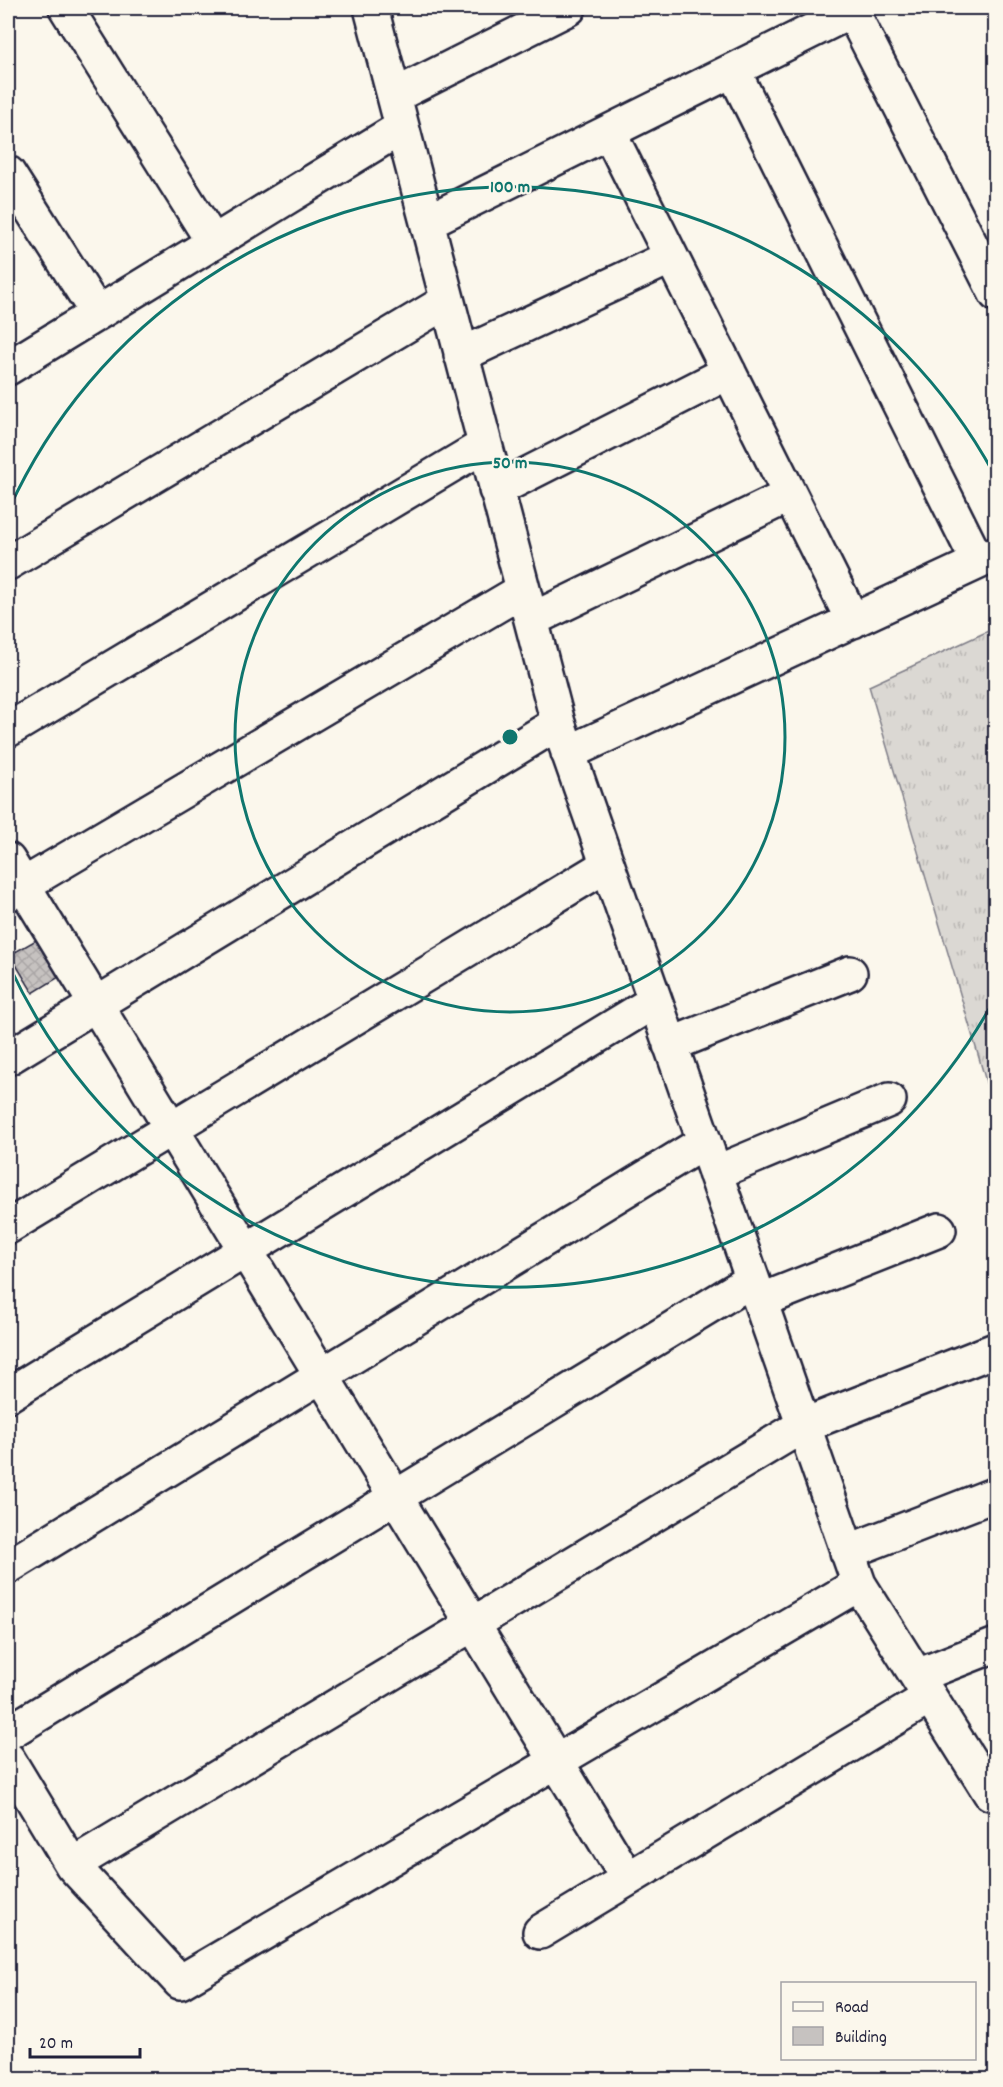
<svg xmlns="http://www.w3.org/2000/svg" width="1003" height="2087" font-family="Dekko,sans-serif">
  <style>
    .grass { fill: url(#grass-tufts); stroke: #7e7d87; stroke-width: 1.5 }
    .building { fill: url(#building-cross-hatch); stroke: #22223b; stroke-width: 1.5 }
    .lines { fill: none; stroke-linecap: round; stroke-linejoin: round }
    .minor-casing { stroke: #22223b; stroke-width: 38 }
    .minor { stroke: #fbf7ec; stroke-width: 33 }
    .ring { fill: none; stroke: #0f766e; stroke-width: 3 }
    .centre { fill: #0f766e; stroke: #fbf7ec; stroke-width: 3 }
    .ring-label { font-size: 18px; text-anchor: middle; font-weight: bold; fill: #0f766e; stroke: #fbf7ec; stroke-width: 4.5; stroke-linejoin: round; paint-order: stroke }
  </style>
  <defs>
    <pattern id="grass-tufts" width="24" height="20" patternUnits="userSpaceOnUse" patternTransform="scale(1.5)"><rect width="24" height="20" fill="#dbd8d3"/><path d="M3 7l-1-3M5 7V3M7 7l1-3M15 17l-1-3M17 17v-4M19 17l1-3" fill="none" stroke="#bcb9b6"/></pattern>
    <pattern id="building-cross-hatch" width="8" height="8" patternUnits="userSpaceOnUse" patternTransform="scale(1.5)"><rect width="8" height="8" fill="#c6c2c0"/><path d="M0 0l8 8M0 8l8-8" fill="none" stroke="#aaa6a6"/></pattern>
  </defs>
  <rect width="100%" height="100%" fill="#fbf7ec"/>
  <filter id="ink" filterUnits="userSpaceOnUse"><feTurbulence type="fractalNoise" baseFrequency=".0167" numOctaves="2"/><feDisplacementMap in="SourceGraphic" scale="12" xChannelSelector="R" yChannelSelector="G"/><feConvolveMatrix kernelMatrix="1 2 1 2 8 2 1 2 1" color-interpolation-filters="sRGB"/></filter>
  <g filter="url(#ink)">
    <path class="grass" d="M995,628V1112L869,686Z"/>
    <path class="building" d="M50,932L72,969L33,993L10,955Z"/>
    <g class="lines">
      <defs>
        <path id="minor" d="M66,8L213,242
          M371,8L558,723L859,1584L990,1793L996,1791
          M852,11L996,294
          M733,70L978,562
          M394,96L569,8
          M609,132L853,621
          M8,173L97,313
          M427,222L858,8
          M461,355L671,257
          M8,368L402,127
          M496,490L729,372
          M8,563L447,301
          M531,620L790,495
          M8,730L485,445
          M568,753L996,554
          M8,860L628,1879
          M8,894L523,590
          M670,1045L850,973
          M8,1058L558,723
          M715,1173L889,1100
          M8,1227L607,865
          M760,1301L939,1230
          M8,1395L655,1001
          M847,1552L996,1494
          M8,1567L704,1142
          M917,1676L996,1645
          M8,1733L752,1280
          M8,1759L72,1865L180,1982L859,1584
          M72,1865L802,1426L995,1350
          M540,1932L930,1697"/>
      </defs>
      <use href="#minor" class="minor-casing"/>
      <use href="#minor" class="minor"/>
    </g>
  </g>
  <g class="ring">
    <circle cx="510" cy="737" r="275"/>
    <path d="M994 1000A551 551 0 0 1 9 965M9 509A551 551 0 0 1 994 474"/>
  </g>
  <circle cx="510" cy="737" r="9" class="centre"/>
  <g class="ring-label">
    <text x="510" y="192">100 m</text>
    <text x="510" y="468">50 m</text>
  </g>
  <rect width="1003" height="2087" fill="none" stroke="#fbf7ec" stroke-width="30"/>
  <rect x="15" y="15" width="973" height="2057" fill="none" stroke="#22223b" stroke-width="2" filter="url(#ink)"/>
  <rect x="781" y="1982" width="195" height="78" fill="#fbf7ec" stroke="#a4a2a5" stroke-width="1.5"/>
  <rect x="793" y="2002" width="30" height="9" fill="#fbf7ec" stroke="#a4a2a5" stroke-width="1.5"/>
  <text x="835" y="2012" font-size="18" fill="#22223b">Road</text>
  <rect x="793" y="2027" width="30" height="18" fill="#c6c2c0" stroke="#a4a2a5" stroke-width="1.5"/>
  <text x="835" y="2042" font-size="18" fill="#22223b">Building</text>
  <path d="M30 2048v9h110v-9" fill="none" stroke="#22223b" stroke-width="3"/>
  <text x="39" y="2048" font-size="18" fill="#22223b" stroke="#fbf7ec" stroke-width="4.5" paint-order="stroke">20 m</text>
</svg>
